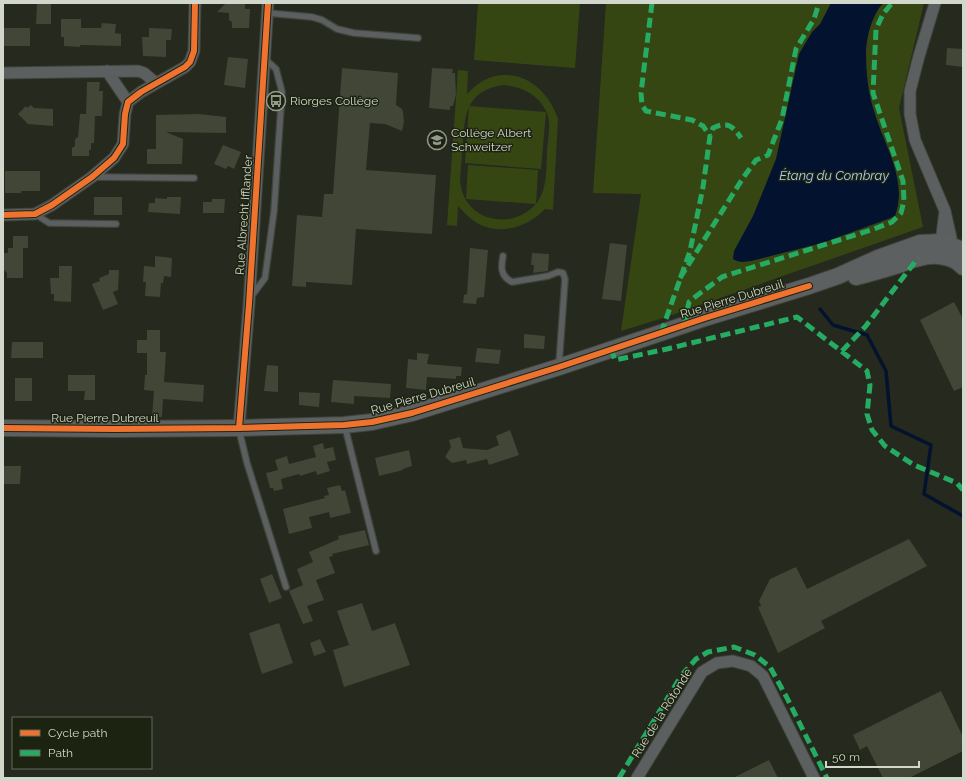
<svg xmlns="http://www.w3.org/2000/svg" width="966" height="781" font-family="Raleway,sans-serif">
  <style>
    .green { fill: #364613; fill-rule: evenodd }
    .water { fill: #03122e }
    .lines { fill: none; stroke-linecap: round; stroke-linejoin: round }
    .stream { stroke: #03122e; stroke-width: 3.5 }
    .building { fill: #414636 }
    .lane-casing { stroke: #40443b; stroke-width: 8 }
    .street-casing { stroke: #40443b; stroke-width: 13 }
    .secondary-casing { stroke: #40443b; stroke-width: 18 }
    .lane { stroke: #5c5f5f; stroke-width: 5.5 }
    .street { stroke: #5c5f5f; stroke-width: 11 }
    .secondary { stroke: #5d6060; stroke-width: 16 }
    .quiet { stroke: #26ab63; stroke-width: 5; stroke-dasharray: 10 5; stroke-linecap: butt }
    .cycleway-casing { stroke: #1c2310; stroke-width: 8 }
    .cycleway { stroke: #ef722f; stroke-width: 6 }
    .labels { text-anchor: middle; stroke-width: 3; stroke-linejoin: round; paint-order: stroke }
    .poi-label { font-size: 12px; fill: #d2d7cb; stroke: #1c2310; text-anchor: start }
    .street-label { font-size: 12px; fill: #d2d7cb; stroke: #1c2310 }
    .water-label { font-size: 13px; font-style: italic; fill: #adcdf9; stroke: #1c2310 }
  </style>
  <rect width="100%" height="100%" fill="#25291e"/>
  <path class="green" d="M478,3H580L575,68L474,60Z
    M606,3H924L899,108L923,227L663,318L621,331L641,194L593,193Z
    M458,70L468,71L467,94C474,87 482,80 492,77C523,68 549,91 558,119L553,210L545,209C528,227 500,236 477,223C469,218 464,212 458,206L457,226L447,225ZM504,85C521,87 538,94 546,111C552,122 548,138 547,150C546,179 548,205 517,217C506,221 494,220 484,216C469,209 461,196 460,180C461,167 462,153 463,140C465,110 469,90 504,85Z
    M469,106L546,112L541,169L465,163Z
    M468,165L538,170L536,204L466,199Z"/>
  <path class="water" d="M831,3H883C872,16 867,34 866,51C866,72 868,94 875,114C885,147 908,181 895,216L888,219L822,243L751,261C744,262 740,263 733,259L734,251L753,216L776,159L799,54L812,32L820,24Z"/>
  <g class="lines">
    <path class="stream" d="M820,309L833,325L867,335L886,371L891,426L931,445L924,494L963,516"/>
  </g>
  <path class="building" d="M37,3H51V24H36Z
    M226,3H245V9H250L249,28H232V22L229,20V13L217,12Z
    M61,19H81V28H101L102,23L116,24L115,33L121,34V46L80,45V47L64,46V37H61Z
    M3,28H30V46H3Z
    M149,28L172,29L171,40H166V57L143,56L142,37H149Z
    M947,48L963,49V67L946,65Z
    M228,57L248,59L245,88L224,85Z
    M342,68L398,73L396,105L402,109L403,112L404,122L402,131L385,124L370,123L366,170L436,175L432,234L356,229L352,285L306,282V287L292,286L297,215L322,217L324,194H333Z
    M432,68L453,69L452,73H455L456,95L453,106H450V110L429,108Z
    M87,82H100L99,91H103L102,116H95L94,143H91V150H89V156H72V148L75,146V139L78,137L80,114H86Z
    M31,105L34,108L53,109V126L28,124L18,114L26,106L27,108Z
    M198,114L226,117V133L166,132L183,139L182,164H147V149H156V115Z
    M223,145L241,152L234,169L228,166L226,169L214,164Z
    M5,171H40V191H21V193H5Z
    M94,197H122V215H94Z
    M167,197H181L180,214L148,212L149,203H155V198L167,199Z
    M212,199H225L224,213H203V202H212Z
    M13,236H28V248H23V278H7V273L3,269V253H8V248H13Z
    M610,243L627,245L621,301L602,299Z
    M470,248L488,250L484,297L477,298L476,304L463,303L464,295L467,294Z
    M532,253L549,254L548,271L533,273L534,265H531Z
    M155,256L172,258L171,277L164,276L163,283H161L160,297L145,296L146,282H143L144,266L155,267Z
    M59,266H72L71,302L54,301V294H51L50,278H59Z
    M109,270H119L118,290L113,292L118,304L103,310L92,284L100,281L99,278L109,274Z
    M954,302L963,319V387L954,391L920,320Z
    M147,330H160V352H166L164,382L204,385L203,402L163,399L162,417H152L154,391L144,390L145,375H147V353H137V340H147Z
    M524,334L545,336L544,349L524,348Z
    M12,342H43V358H11Z
    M477,348L501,350L499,364L475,362Z
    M417,353L429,354L427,364L462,367L461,376H456V379L427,377L426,390L406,388L408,359L417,360Z
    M267,365L278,366V392L264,391Z
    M68,375H95V400H84L85,391H68Z
    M15,378H32V401H15Z
    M333,380L391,384L390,398L354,396V404L331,402Z
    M299,392L320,393L319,407L299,405Z
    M510,430L519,455L489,465L487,459L467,464L466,460L452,463L445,457L451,447L449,440L460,437L463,448L487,450L499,445L496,436Z
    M323,443L324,449L333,447L336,460L327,462L330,471L317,475L316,471L300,476L299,474L281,479L283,489L274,491L273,488H270L266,473L278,470L275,460L287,456L289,464L316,457L313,446Z
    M409,450L412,466L403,469V470L379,476L375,458Z
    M3,466H21L20,484H3Z
    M340,485L342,491L345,490L351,513L330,518L329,512L309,517L312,528L289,534L283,509L325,498L324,496L329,495L327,488Z
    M365,530L369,545L332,554L333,556L329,557L335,573L316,580L324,600L307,606L313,621L303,624L289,591L303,585L297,569L313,562L309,552L339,539L338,536Z
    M909,539L927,566L821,621L825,628L778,653L758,607L761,606L759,601L770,579L796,567L807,589Z
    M272,574L282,598L269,603L260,579Z
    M362,603L372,631L395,623L410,665L344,687L333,650L349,645L337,611Z
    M279,623L293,663L262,674L249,633Z
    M320,639L326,652L314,656L310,643Z
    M941,691L963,737V751L909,778H883L867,746L860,750L853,735Z
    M769,760L778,778H733Z"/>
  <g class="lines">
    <defs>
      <path id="lane" d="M268,13L312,17L322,20L337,29L354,33L418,38
        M94,177L194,178
        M35,214L49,223L116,224
        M503,256C501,267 500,276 512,282L548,276L558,272L563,273L565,279L559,364
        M251,297L265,278L274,211L279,136L282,92L276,69L265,59
        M345,427L376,551
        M239,430L247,463L286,587"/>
      <path id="street" d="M935,3L919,56L910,91V114L915,140L945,211
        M107,71L128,102
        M3,73L138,71L144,73L156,83
        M3,215L35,214L52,205L92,177L114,158L123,144L125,114L128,102L141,92L185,67L190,62L194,51L195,3
        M941,242L945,211L951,238V246
        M239,428L249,304L268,3
        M637,778L702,672L717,663L733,661L751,666L763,676L814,778"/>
      <path id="secondary" d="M856,277C870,273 884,270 898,265C905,263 912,259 919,258C933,254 953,255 963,267
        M3,428L115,429L239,428L344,425L372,422L412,413L559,367L705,318L809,286L838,276L878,258L920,243L941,242L963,250"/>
    </defs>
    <use href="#lane" class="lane-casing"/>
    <use href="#street" class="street-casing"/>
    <use href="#secondary" class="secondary-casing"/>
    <use href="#lane" class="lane"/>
    <use href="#street" class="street"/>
    <use href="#secondary" class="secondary"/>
    <path class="quiet" d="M652,3L641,93L642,105L646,111L692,120L703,126L710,136
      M680,278L743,178L756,160L768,155L782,119L796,49L814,19L819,3
      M684,325L689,302L695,297L722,277L874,229L892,222L901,213L904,201L903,181L873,93L876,29L883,14L892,3
      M661,333L690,251L703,187L710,136L713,128C727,121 733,126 741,138
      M611,349L615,360L667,349L797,317L867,371L870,385L867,414L872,430L885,446L914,465L957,483L963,490
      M842,351L865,327L918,258
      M619,778L681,676L696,659L708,652L734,647L755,655L770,667L786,696L827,778"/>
    <defs>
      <path id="cycleway" d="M3,215L35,214L52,205L92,177L114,158L123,144L125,114L128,102L141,92L185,67L190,62L194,51L195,3
        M3,428L115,429L239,428L344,425L372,422L412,413L559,367L705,318L809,286
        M239,428L249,304L268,3"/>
    </defs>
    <use href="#cycleway" class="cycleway-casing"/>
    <use href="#cycleway" class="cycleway"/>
  </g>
  <defs>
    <symbol id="bus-ring" viewBox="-11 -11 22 22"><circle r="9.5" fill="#1c2310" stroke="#959a8e" stroke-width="1.5"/><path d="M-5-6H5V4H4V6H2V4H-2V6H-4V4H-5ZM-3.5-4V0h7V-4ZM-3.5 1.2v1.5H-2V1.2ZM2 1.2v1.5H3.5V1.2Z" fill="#959a8e"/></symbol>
    <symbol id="university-ring" viewBox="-11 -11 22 22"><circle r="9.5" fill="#1c2310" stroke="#959a8e" stroke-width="1.5"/><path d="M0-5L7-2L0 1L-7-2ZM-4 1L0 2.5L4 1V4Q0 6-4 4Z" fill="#959a8e"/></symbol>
  </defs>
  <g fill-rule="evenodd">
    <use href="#bus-ring" x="265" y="90" width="22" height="22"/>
    <use href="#university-ring" x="426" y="129" width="22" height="22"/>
  </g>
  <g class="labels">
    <g class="poi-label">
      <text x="290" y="105">Riorges Collège</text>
      <text x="451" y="137">Collège Albert<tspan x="451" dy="14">Schweitzer</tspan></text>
    </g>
    <g class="street-label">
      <text transform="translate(244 215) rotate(-86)" y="4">Rue Albrecht Ifflander</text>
      <text transform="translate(732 299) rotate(-17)" y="4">Rue Pierre Dubreuil</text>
      <text transform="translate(423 396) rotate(-16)" y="4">Rue Pierre Dubreuil</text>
      <text x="105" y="422">Rue Pierre Dubreuil</text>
      <text transform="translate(662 713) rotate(-58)" y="4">Rue de la Rotonde</text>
    </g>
    <g class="water-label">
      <text x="834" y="180">Étang du Combray</text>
    </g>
  </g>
  <rect width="966" height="781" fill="none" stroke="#d2d7cb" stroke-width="8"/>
  <rect x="12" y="717" width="140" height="52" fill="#1c2310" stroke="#656b5b"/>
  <rect x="20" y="730" width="20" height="6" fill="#ef722f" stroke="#656b5b"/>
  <text x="48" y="737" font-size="12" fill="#d2d7cb">Cycle path</text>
  <rect x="20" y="750" width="20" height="6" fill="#26ab63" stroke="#656b5b"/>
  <text x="48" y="757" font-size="12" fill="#d2d7cb">Path</text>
  <path d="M826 761v6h93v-6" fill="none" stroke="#d2d7cb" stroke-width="2"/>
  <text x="832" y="761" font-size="12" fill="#d2d7cb" stroke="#1c2310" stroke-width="3" paint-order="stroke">50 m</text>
</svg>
